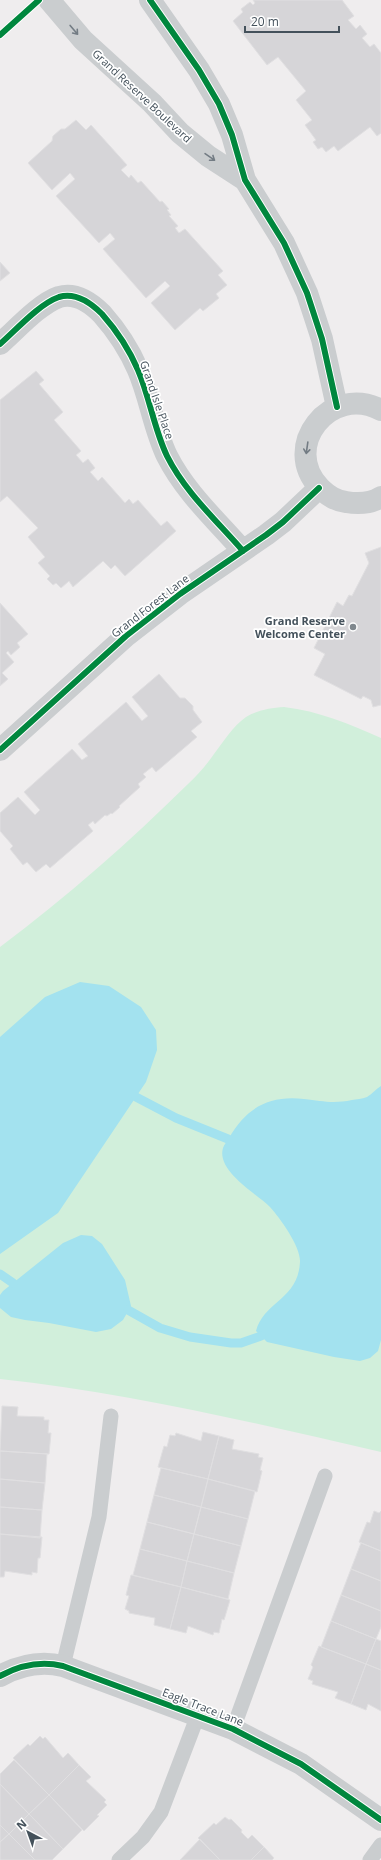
<svg xmlns="http://www.w3.org/2000/svg" width="381" height="1860" font-family="'Open Sans',sans-serif">
  <style>
    .green { fill: #d1efdb }
    .water { fill: #a3e2ef }
    .lines { fill: none; stroke-linecap: round; stroke-linejoin: round }
    .stream { stroke: #a3e2ef; stroke-width: 9 }
    .building { fill: #d6d5d8; stroke: #e0dfe1 }
    .lane { stroke: #cacdcf; stroke-width: 15 }
    .street { stroke: #cacdcf; stroke-width: 22 }
    .cycleway-casing { stroke: #fff; stroke-width: 8 }
    .cycleway { stroke: #00873e; stroke-width: 6 }
    .oneway { stroke: #737c84 }
    .poi-dot { fill: #80888e; stroke: #fff; stroke-width: 1.5 }
    .labels { text-anchor: middle; stroke-width: 3.5; stroke-linejoin: round; paint-order: stroke }
    .street-label { font-size: 11px; fill: #44515b; stroke: #fff }
    .poi-label { font-size: 11px; font-weight: bold; fill: #44515b; stroke: #fff; text-anchor: end }
  </style>
  <rect width="100%" height="100%" fill="#efedee"/>
  <path class="green" d="M284,707C319,711 349,724 381,738V1452C255,1423 129,1393 0,1379V947C67,897 129,842 188,784C198,775 207,764 214,754C224,741 233,726 246,717C258,710 270,708 284,707Z"/>
  <path class="water" d="M80,982L109,986L141,1007L156,1030L157,1050L146,1082L58,1213L0,1254V1037L45,997Z
    M381,1086V1340L378,1351L370,1358L360,1361L334,1357L267,1342L256,1331C264,1301 298,1300 300,1262C301,1247 280,1218 270,1207C257,1194 216,1171 223,1148C224,1145 227,1141 229,1138C246,1108 269,1095 304,1099C322,1101 333,1104 352,1100C356,1099 362,1099 367,1097C372,1094 376,1089 381,1086Z
    M81,1235L92,1236L102,1244L125,1280L131,1306L123,1320L111,1329L96,1332L49,1323L25,1320L11,1317L0,1308V1295L3,1291L63,1243Z"/>
  <g class="lines">
    <path class="stream" d="M136,1097L176,1118L228,1139
      M0,1274L13,1283
      M128,1310L160,1328L190,1337L231,1343H241L261,1336"/>
  </g>
  <path class="building" d="M253,0H342L354,16L348,20L356,29L360,25L367,34L362,38L370,47L374,44L381,53V133L377,136L370,127L338,151L334,146L326,152L322,147L318,149L313,142L316,140L305,125L312,120L296,100L306,91L278,57L267,65L233,21L243,12L241,9L250,2L253,5L255,3Z
    M76,120L86,130L91,125L127,165L121,170L129,178L131,175L138,183L141,181L160,202L162,201L169,209L167,210L171,215L169,216L178,226L175,228L179,233L185,229L223,271L218,275L227,285L216,294L219,298L203,311L200,308L175,330L151,303L170,286L165,281L146,298L103,249L115,239L110,233L99,243L56,196L75,179L70,173L52,190L28,163L52,141L53,136L61,129H65Z
    M0,262L10,273L0,281Z
    M36,371L44,380L39,384L63,412L54,420L81,451L76,455L83,463L88,459L95,468L90,472L98,481L102,477L125,503L129,499L133,504L138,500L161,526L167,521L176,531L125,576L115,565L111,569L103,561L73,587L69,581L61,588L56,583L53,585L47,579L50,576L38,563L45,557L28,537L38,528L7,496L0,502V400Z
    M381,547V705L373,707L371,700L363,696L361,699L314,675L325,654L314,648L337,602L343,606L349,595L352,596L369,563L365,553Z
    M0,603L28,634L17,643L20,647L11,655L8,651L6,653L14,662L2,673L8,679L0,686Z
    M159,674L180,698H185L193,706V710L202,722L191,731L197,737L156,772L152,767L143,774L146,777L138,784L140,787L119,806L120,807L112,814L111,813L107,816L105,815L95,824L93,821L88,825L93,831L50,868L46,864L36,872L27,862L23,865L10,849L13,846L0,831V813L18,797L35,815L40,810L24,792L72,749L82,760L88,756L78,744L126,702L142,721L148,716L132,697Z
    M2,1406L18,1407L17,1416L44,1417V1420H49L48,1433H51L49,1454L0,1451Z
    M203,1432L219,1436L208,1479L158,1467L164,1446L167,1447L170,1435L175,1436L176,1433L201,1441Z
    M219,1436L234,1440L232,1449L259,1454L258,1457L263,1458L260,1470L262,1471L257,1492L208,1479Z
    M0,1451L47,1454L45,1483L0,1479Z
    M161,1468L208,1479L201,1507L154,1495Z
    M0,1479L45,1483L42,1510L0,1507Z
    M208,1479L255,1491L248,1519L201,1507Z
    M154,1495L201,1507L194,1534L147,1522Z
    M0,1507L42,1510L40,1538L0,1534Z
    M201,1507L248,1519L241,1546L194,1534Z
    M374,1511L379,1513L381,1511V1551L359,1542L367,1522L370,1523Z
    M147,1522L194,1534L187,1561L140,1549Z
    M0,1534L42,1537L40,1558H38L37,1573L32,1572V1575L5,1571L4,1577H0Z
    M194,1534L241,1546L234,1573L187,1561Z
    M361,1543L381,1551V1581L351,1569Z
    M140,1549L187,1561L181,1587L133,1575Z
    M187,1561L234,1573L228,1599L181,1587Z
    M351,1569L381,1581V1611L341,1595Z
    M131,1575L181,1587L170,1629L154,1625L155,1618L129,1613V1611L125,1609L129,1596L126,1595Z
    M181,1587L230,1600L224,1620L222,1619L219,1633L214,1632L213,1635L188,1626L186,1633L170,1629Z
    M341,1595L381,1611V1627L376,1639L331,1621Z
    M331,1621L376,1639L366,1664L321,1647Z
    M376,1639L381,1641V1670L366,1664Z
    M319,1646L366,1664L351,1704L335,1698L338,1692L312,1684L313,1681L308,1679L313,1667L311,1665Z
    M366,1664L381,1670V1711L368,1704L366,1710L351,1704Z
    M40,1736L43,1739L45,1737L63,1758L68,1753L79,1765L49,1795L13,1758L28,1744L30,1746Z
    M14,1760L49,1795L29,1814L0,1784V1774Z
    M79,1765L91,1777L86,1781L106,1800L104,1802L107,1805L97,1815L99,1816L84,1831L49,1795Z
    M0,1784L29,1814L9,1834L0,1825Z
    M49,1795L82,1830L63,1849L29,1814Z
    M29,1814L63,1849L52,1860H35L9,1834Z
    M225,1817L229,1820L231,1819L242,1830L241,1832L248,1839L252,1835L264,1847L251,1860H220L198,1838L214,1823L216,1825Z
    M0,1825L9,1834L0,1842Z
    M9,1834L35,1860H0V1842Z
    M200,1839L220,1860H180Z
    M264,1847L274,1858L272,1860H251Z"/>
  <g class="lines">
    <path class="lane" d="M63,1666L99,1517L111,1416
      M233,1729L325,1476
      M119,1860L143,1837L161,1812L198,1715
      M370,1860L381,1845"/>
    <path class="street" d="M49,0L83,40L152,103L180,133L208,156L245,180
      M150,0L199,70L219,104L232,135L245,180L284,243L307,293L322,339L337,407
      M0,344C16,330 39,304 59,297C76,292 91,303 102,314C117,331 129,349 138,370C150,398 154,429 167,456C185,492 217,521 243,551
      M381,410C330,383 280,447 320,488C327,495 336,501 346,502C358,504 370,504 381,497
      M0,750L126,636L180,594L266,535L283,522L319,488
      M0,1676C20,1665 42,1661 63,1666L233,1729L301,1764L381,1820"/>
    <defs>
      <path id="cycleway" d="M150,0L199,70L219,104L232,135L245,180L284,243L307,293L322,339L337,407
        M0,35L39,0
        M0,344C16,330 39,304 59,297C76,292 91,303 102,314C117,331 129,349 138,370C150,398 154,429 167,456C185,492 217,521 243,551
        M0,750L126,636L180,594L266,535L283,522L319,488
        M0,1676C20,1665 42,1661 63,1666L233,1729L301,1764L381,1820"/>
    </defs>
    <use href="#cycleway" class="cycleway-casing"/>
    <use href="#cycleway" class="cycleway"/>
  </g>
  <defs><path id="oneway-shaft" d="M-6 0H5M1.5-3L5.5 0L1.5 3" fill="none" stroke-width="1.6" stroke-linecap="round" stroke-linejoin="round"/></defs>
  <g class="oneway">
    <use href="#oneway-shaft" transform="translate(74 30) rotate(50)"/>
    <use href="#oneway-shaft" transform="translate(210 157) rotate(35)"/>
    <use href="#oneway-shaft" transform="translate(307 448) rotate(98)"/>
  </g>
  <circle class="poi-dot" cx="353" cy="627" r="4"/>
  <g class="labels">
    <g class="street-label">
      <text transform="translate(142 96) rotate(43)" y="4">Grand Reserve Boulevard</text>
      <text transform="translate(157 400) rotate(71)" y="4">Grand Isle Place</text>
      <text transform="translate(150 606) rotate(-38)" y="4">Grand Forest Lane</text>
      <text transform="translate(203 1707) rotate(21)" y="4">Eagle Trace Lane</text>
    </g>
    <g class="poi-label">
      <text x="345" y="625">Grand Reserve<tspan x="345" dy="13">Welcome Center</tspan></text>
    </g>
  </g>
  <g transform="translate(28 1832) rotate(319)" stroke="#ffffff" stroke-width="3" paint-order="stroke">
  <path d="M0-3L7 15L0 10L-7 15Z" fill="#44515b"/>
  <text y="-6" font-size="11" font-weight="bold" text-anchor="middle" fill="#44515b">N</text>
  </g>
  <path d="M245 26v6h94v-6" fill="none" stroke="#44515b" stroke-width="2"/>
  <text x="251" y="26" font-size="12" fill="#44515b" stroke="#ffffff" stroke-width="3" paint-order="stroke">20 m</text>
</svg>
